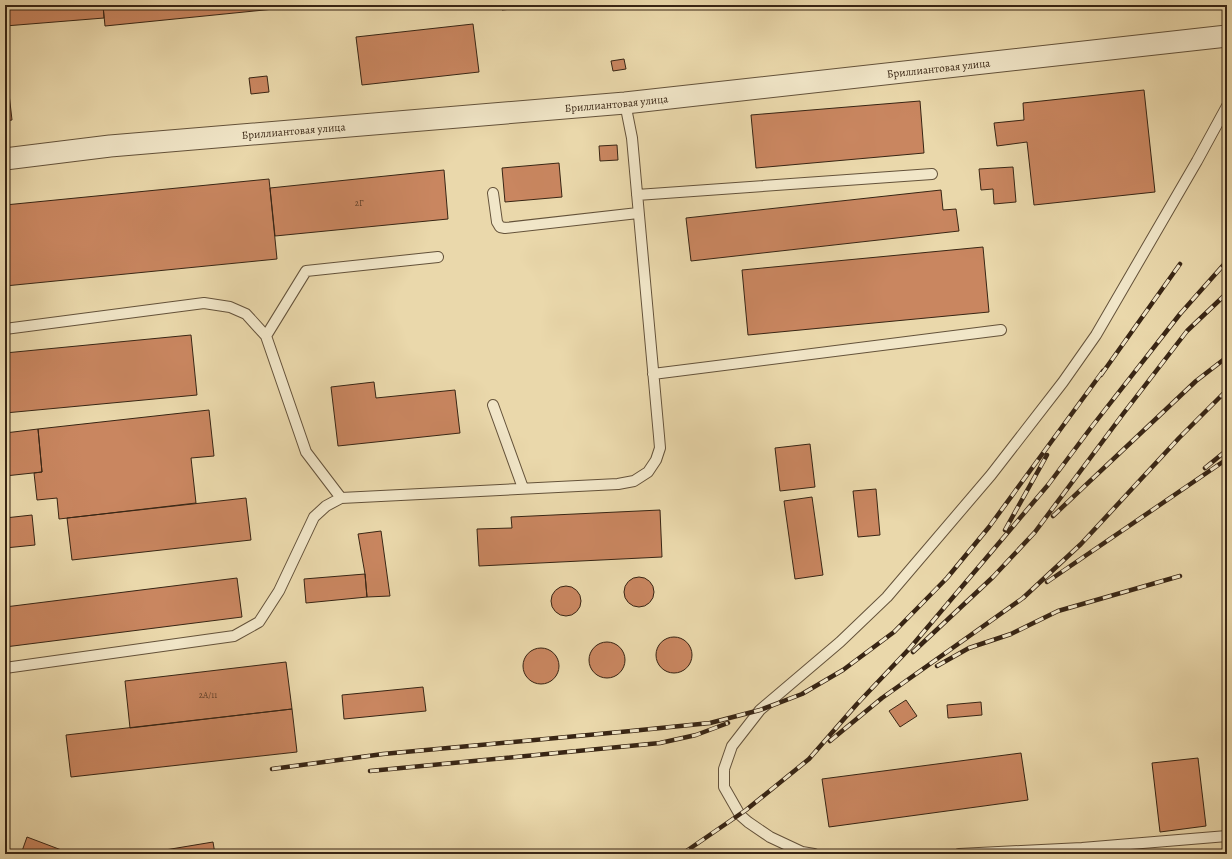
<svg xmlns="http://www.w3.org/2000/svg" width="1232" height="859" font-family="Alegreya,serif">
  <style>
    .building { fill: #c98660; stroke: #382514 }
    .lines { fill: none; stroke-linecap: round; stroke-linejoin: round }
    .service-casing { stroke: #64523a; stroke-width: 12 }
    .minor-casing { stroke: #64523a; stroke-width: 23 }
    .service { stroke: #f1e6c8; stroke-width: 10 }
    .minor { stroke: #f1e6c8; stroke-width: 21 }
    .rail-casing { stroke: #382514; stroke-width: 4.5 }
    .rail { stroke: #f1e6c8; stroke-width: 3; stroke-dasharray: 9; stroke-linecap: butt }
    .labels { text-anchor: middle; stroke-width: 3; stroke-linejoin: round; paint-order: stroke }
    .number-label { font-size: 9px; fill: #5c3d27 }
    .street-label { font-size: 11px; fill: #382514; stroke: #f1e6c8 }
  </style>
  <rect width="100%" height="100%" fill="#ead8ab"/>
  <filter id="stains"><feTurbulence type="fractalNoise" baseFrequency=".005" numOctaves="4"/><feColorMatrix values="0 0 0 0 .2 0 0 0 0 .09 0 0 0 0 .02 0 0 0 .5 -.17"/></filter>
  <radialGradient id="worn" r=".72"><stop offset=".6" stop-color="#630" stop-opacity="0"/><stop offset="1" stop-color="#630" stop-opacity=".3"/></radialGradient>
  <path class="building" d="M5,5H103L104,18L5,26Z
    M103,5H314L105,26Z
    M501,5H551L502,10Z
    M473,24L479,72L362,85L356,37Z
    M624,59L626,69L613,71L611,61Z
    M267,76L269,92L251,94L249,78Z
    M5,85H8L12,120L5,121Z
    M1144,90L1155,192L1034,205L1027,142L997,146L994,123L1024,120L1023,103Z
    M920,101L924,153L756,168L751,115Z
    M617,145L618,160L600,161L599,146Z
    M559,163L562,197L505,202L502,168Z
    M1013,167L1016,202L994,204L993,189L981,190L979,169Z
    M444,170L448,219L275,236L270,188Z
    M269,179L277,259L5,286V205Z
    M941,190L943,210L956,209L959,231L691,261L686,218Z
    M983,247L989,312L748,335L742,270Z
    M191,335L197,395L5,413V353Z
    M374,382L376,398L455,390L460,433L338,446L331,387Z
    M209,410L214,456L191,458L196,503L59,519L57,498L37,500L34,473L42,472L38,429Z
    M38,429L42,472L5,476V433Z
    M810,444L815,487L780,491L775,448Z
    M876,489L880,535L858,537L853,491Z
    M812,497L823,575L795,579L784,501Z
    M246,498L251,540L72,560L67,518Z
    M660,510L662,557L479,566L477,529L512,528L511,517Z
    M32,515L35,545L5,548V518Z
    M381,531L390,596L367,597L365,574L358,534Z
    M365,574L367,597L306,603L304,579Z
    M624 592a15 15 0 1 1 30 0a15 15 0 1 1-30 0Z
    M237,578L242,617L5,647V607Z
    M551 601a15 15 0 1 1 30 0a15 15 0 1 1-30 0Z
    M656 655a18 18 0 1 1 36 0a18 18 0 1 1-36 0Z
    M589 660a18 18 0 1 1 36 0a18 18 0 1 1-36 0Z
    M523 666a18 18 0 1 1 36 0a18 18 0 1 1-36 0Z
    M286,662L292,709L130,728L125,681Z
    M423,687L426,711L344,719L342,695Z
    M906,700L917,716L900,727L889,711Z
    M981,702L982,715L948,718L947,705Z
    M292,709L297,752L71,777L66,735Z
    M1021,753L1028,800L829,827L822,779Z
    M1198,758L1206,826L1160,832L1152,763Z
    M27,837L64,851L63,854H21Z
    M213,842L215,854H166L165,850Z"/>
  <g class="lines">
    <defs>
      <path id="service" d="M493,193L497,222L500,227L505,228L638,213
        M637,195L932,174
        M5,329L204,303L230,307L246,314L266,336L306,452L341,498
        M266,336L306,271L438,257
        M653,374L1001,330
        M493,405L523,488
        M5,668L234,636L259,622L279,591L314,517L326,506L341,498L618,484L634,481L648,472L656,460L660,448L659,436L632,138L625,103
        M814,854L802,852L770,837L748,822L740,815L724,787V769L732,746L760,710L840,642L887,597L991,475L1063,382L1096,335L1197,161L1227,106
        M959,854L1082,848L1227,836"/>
      <g id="minor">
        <path id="s1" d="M5,159L110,146L625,103L1227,36"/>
      </g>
    </defs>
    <use href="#service" class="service-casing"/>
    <use href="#minor" class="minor-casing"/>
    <use href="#service" class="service"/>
    <use href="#minor" class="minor"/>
    <defs>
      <path id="rail" d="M1101,375L1180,264
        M1205,468L1227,450
        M1053,516L1196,381L1227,357
        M1005,530L1047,455
        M1047,582L1227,459
        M913,652L993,577L1035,532L1123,414L1187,331L1227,293
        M937,666L969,648L1011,634L1058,611L1180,576
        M830,741L882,698L1023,598L1081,544L1179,438L1227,390
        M272,769L383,754L631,731L710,723L760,710L802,694L843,670L894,632L947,578L989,527L1103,371
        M370,771L660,743L696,735L728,723
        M682,854L746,810L809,759L857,704L910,648L1048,485L1090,429L1180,314L1227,261"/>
    </defs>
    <use href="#rail" class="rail-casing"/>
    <use href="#rail" class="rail"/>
  </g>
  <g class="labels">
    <g class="number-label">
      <text x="359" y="206">2Г</text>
      <text x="208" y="698">2А/11</text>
    </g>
    <g class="street-label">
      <text dy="4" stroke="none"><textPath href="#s1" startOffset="938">Бриллиантовая улица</textPath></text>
      <text dy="4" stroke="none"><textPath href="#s1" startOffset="614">Бриллиантовая улица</textPath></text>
      <text dy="4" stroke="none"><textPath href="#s1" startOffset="290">Бриллиантовая улица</textPath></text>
    </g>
  </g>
  <rect width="1232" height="859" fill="none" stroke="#ead8ab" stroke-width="20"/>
  <rect x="6" y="6" width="1220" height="847" fill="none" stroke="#382514" stroke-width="2"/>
  <rect x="10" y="10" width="1212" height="839" fill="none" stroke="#382514"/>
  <rect width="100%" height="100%" filter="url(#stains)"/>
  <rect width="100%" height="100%" fill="url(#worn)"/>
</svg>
